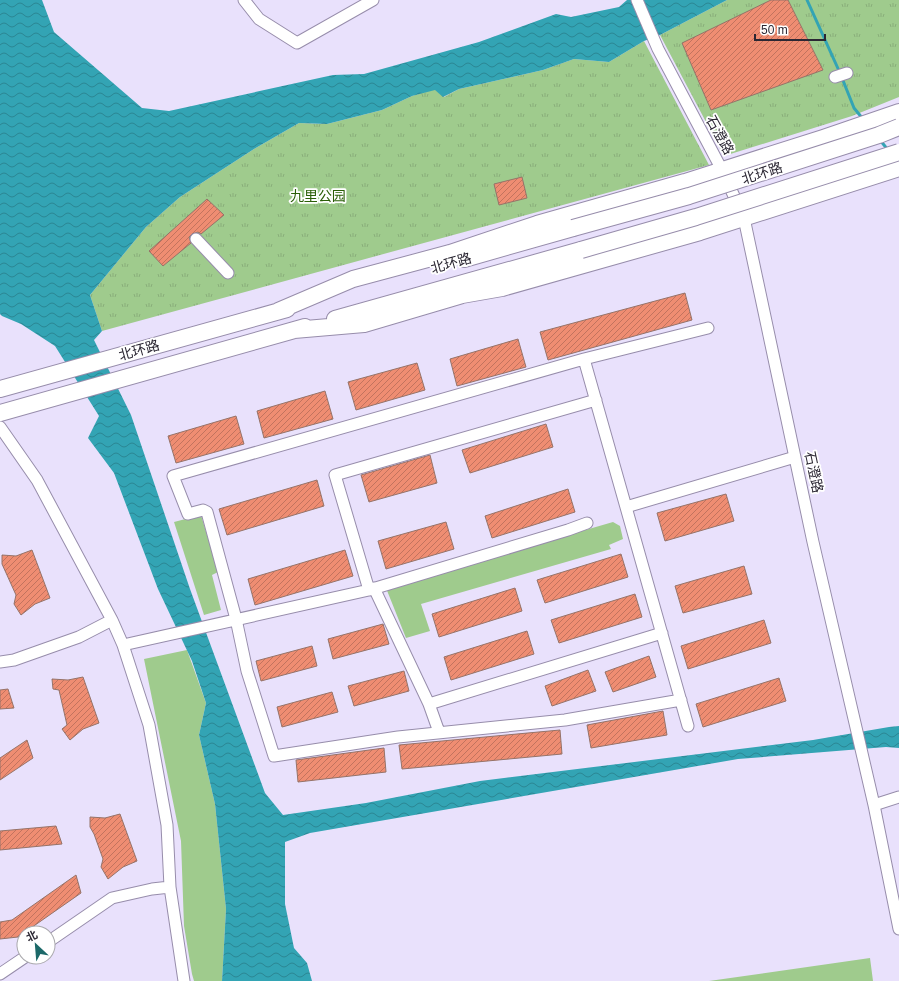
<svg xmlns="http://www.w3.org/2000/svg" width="899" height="981" font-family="Helvetica,'Noto Sans SC',sans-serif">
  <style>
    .grass { fill: #9fcb8d }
    .park { fill: url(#park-tufts) }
    .water { fill: url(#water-waves) }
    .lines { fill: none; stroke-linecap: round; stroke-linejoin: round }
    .stream { stroke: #33a4b4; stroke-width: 3 }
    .building { fill: url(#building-hatch); stroke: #957369 }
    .minor-casing { stroke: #978dab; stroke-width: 13 }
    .highway-casing { stroke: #978dab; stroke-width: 18 }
    .minor { stroke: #fff; stroke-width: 11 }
    .highway { stroke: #fff; stroke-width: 16 }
    .highway-bridge-casing { stroke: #978dab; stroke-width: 18; stroke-linecap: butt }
    .highway-bridge { stroke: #fff; stroke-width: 16 }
    .labels { text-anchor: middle; stroke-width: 3.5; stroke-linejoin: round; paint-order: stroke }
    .street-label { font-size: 14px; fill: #2b2733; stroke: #fff }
    .park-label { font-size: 14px; fill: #2a5e07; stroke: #fff }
  </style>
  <defs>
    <pattern id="park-tufts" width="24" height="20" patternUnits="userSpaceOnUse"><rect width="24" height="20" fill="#9fcb8d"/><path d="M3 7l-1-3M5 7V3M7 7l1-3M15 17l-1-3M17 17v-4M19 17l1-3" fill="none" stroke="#89ae7a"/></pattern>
    <pattern id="water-waves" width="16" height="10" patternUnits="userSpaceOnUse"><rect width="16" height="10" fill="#33a4b4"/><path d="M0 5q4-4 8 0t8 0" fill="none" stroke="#2b8693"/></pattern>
    <pattern id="building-hatch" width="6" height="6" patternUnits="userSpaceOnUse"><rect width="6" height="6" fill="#ef8d72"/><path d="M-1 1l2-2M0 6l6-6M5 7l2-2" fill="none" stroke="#c2735e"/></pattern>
  </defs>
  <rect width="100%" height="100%" fill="#e9e1fc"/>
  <path class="grass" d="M201,515L218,572L212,575L221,610L204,615L174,522Z
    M613,522L620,526L623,539L609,545L611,549L421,604L430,631L406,638L386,588Z
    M187,650L206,703L199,735L215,804L226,909L222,981H194L192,974L184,926L181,841L144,659Z
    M870,958L873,981H709Z"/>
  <path class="park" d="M727,0H899V97L852,116L724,156L660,35Z
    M644,41L709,165L102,331L90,295L146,227L180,197L254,149L299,123L327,124L382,110L412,96L435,89L444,97L459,89L543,70L574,59L609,62Z"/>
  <path class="water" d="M0,0H42L54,32L142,108L169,111L333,75L364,74L479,42L556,14L571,17L619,7L627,0H727L660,35L644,41L609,62L574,59L543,70L459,89L443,97L435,90L412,96L382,110L327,124L299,123L254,149L180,197L146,227L90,295L102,331L94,340L131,415L190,589L265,793L283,815L366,803L480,781L813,740L889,727L899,726V748L886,747L738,759L310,833L285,842V904L294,948L307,963L312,981H222L226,909L215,804L199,735L206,703L192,661L158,589L114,473L88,438L99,416L55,346L21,324L2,316L0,314Z"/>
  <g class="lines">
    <path class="stream" d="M807,0L840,73
      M842,78L854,108L863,119
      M880,140L888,150"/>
  </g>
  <path class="building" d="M771,0H788L823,70L711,110L682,43Z
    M522,177L527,198L499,205L494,184Z
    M207,199L224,215L201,234L198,232L192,234L189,237L191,243L163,266L149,251Z
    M685,293L692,320L548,360L540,332Z
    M518,339L526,367L457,386L450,359Z
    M417,363L425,390L356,410L348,382Z
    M325,391L333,419L264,438L257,411Z
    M236,416L244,444L176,463L168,436Z
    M546,424L553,447L470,473L462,450Z
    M430,455L437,483L369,502L361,475Z
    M317,480L324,506L227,535L219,509Z
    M568,489L575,512L492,538L485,516Z
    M726,494L734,521L665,541L657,513Z
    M446,522L454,549L386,569L378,541Z
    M32,550L50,598L35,604L21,615L14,604L16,595L2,564V555L16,556Z
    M345,550L353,576L255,605L248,579Z
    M621,554L628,577L545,603L537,580Z
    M744,566L752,594L683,613L675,586Z
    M515,588L522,611L439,637L432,614Z
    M635,594L642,617L559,643L551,620Z
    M764,620L771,643L688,669L681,646Z
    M383,624L389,644L333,659L328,639Z
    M527,631L534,654L451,680L444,657Z
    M312,646L317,666L261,681L256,661Z
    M649,656L656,677L613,692L605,672Z
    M588,670L596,691L552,706L545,686Z
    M404,671L409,691L354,706L348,686Z
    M83,677L99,723L83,729L70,740L62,729L67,725L59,690L53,689L52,679L68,680Z
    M779,678L786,701L703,727L696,704Z
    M8,689L14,708L0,709V690Z
    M332,692L338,712L282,727L277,707Z
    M663,711L667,735L591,748L587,725Z
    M560,730L562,754L402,769L399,745Z
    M27,740L33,758L0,780V758Z
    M384,748L386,772L298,782L296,760Z
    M120,814L137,861L123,867L108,879L101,867L103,859L94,834L90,827V817L105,818Z
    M56,826L62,844L0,850V831Z
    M76,875L81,893L18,937L0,939V922L12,920Z"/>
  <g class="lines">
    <defs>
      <path id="minor" d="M244,0L259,19L297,43L373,0
        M637,0L658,49L722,170L744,218L813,542L874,805L899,929
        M835,77L847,73
        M196,239L228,273
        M584,359L688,726
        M0,427L37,480L112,620L123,645L149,725L167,825L170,887L184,981
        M626,507L795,457
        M374,588L429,704L439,732
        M369,590L335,475L596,400
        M123,645L369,590L568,530L587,523
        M0,662L14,660L79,637L112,620
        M681,700L565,720L398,737L274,756L247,671L236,619L207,512L203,510L188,514L173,476L584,359L708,328
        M429,704L662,633
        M874,805L899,797
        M48,942L112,898L152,889L170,887
        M0,974L25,957"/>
      <path id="highway" d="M464,259L573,228
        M278,311L353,279L450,253L537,224L685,182L823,138L899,112
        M335,319L581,250
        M294,330L364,324L462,295L502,288L700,232L899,168
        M0,389L287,309
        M0,413L305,327"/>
    </defs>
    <use href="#minor" class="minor-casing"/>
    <use href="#highway" class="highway-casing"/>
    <use href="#minor" class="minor"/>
    <use href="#highway" class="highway"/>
    <defs>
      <path id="highway-bridge" d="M573,228L689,196L879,135L899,127
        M581,250L696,217L899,152"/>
    </defs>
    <use href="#highway-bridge" class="highway-bridge-casing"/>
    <use href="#highway-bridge" class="highway-bridge"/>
  </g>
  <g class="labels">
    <g class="street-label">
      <text transform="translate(720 135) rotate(61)" y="5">石澄路</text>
      <text transform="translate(762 173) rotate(-18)" y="5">北环路</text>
      <text transform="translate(451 263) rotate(-16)" y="5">北环路</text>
      <text transform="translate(139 350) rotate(-16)" y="5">北环路</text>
      <text transform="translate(814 472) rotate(78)" y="5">石澄路</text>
    </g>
    <g class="park-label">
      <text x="318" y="201">九里公园</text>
    </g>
  </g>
  <g transform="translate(36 945) rotate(334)"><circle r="19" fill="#ffffff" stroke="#aaa9ad"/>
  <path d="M0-3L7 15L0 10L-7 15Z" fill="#1c6969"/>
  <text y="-6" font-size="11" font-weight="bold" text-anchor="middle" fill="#2b2733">北</text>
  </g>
  <path d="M755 34v6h70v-6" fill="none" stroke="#2b2733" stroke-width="2"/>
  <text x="761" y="34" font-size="12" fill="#2b2733" stroke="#ffffff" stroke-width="3" paint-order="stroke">50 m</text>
</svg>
